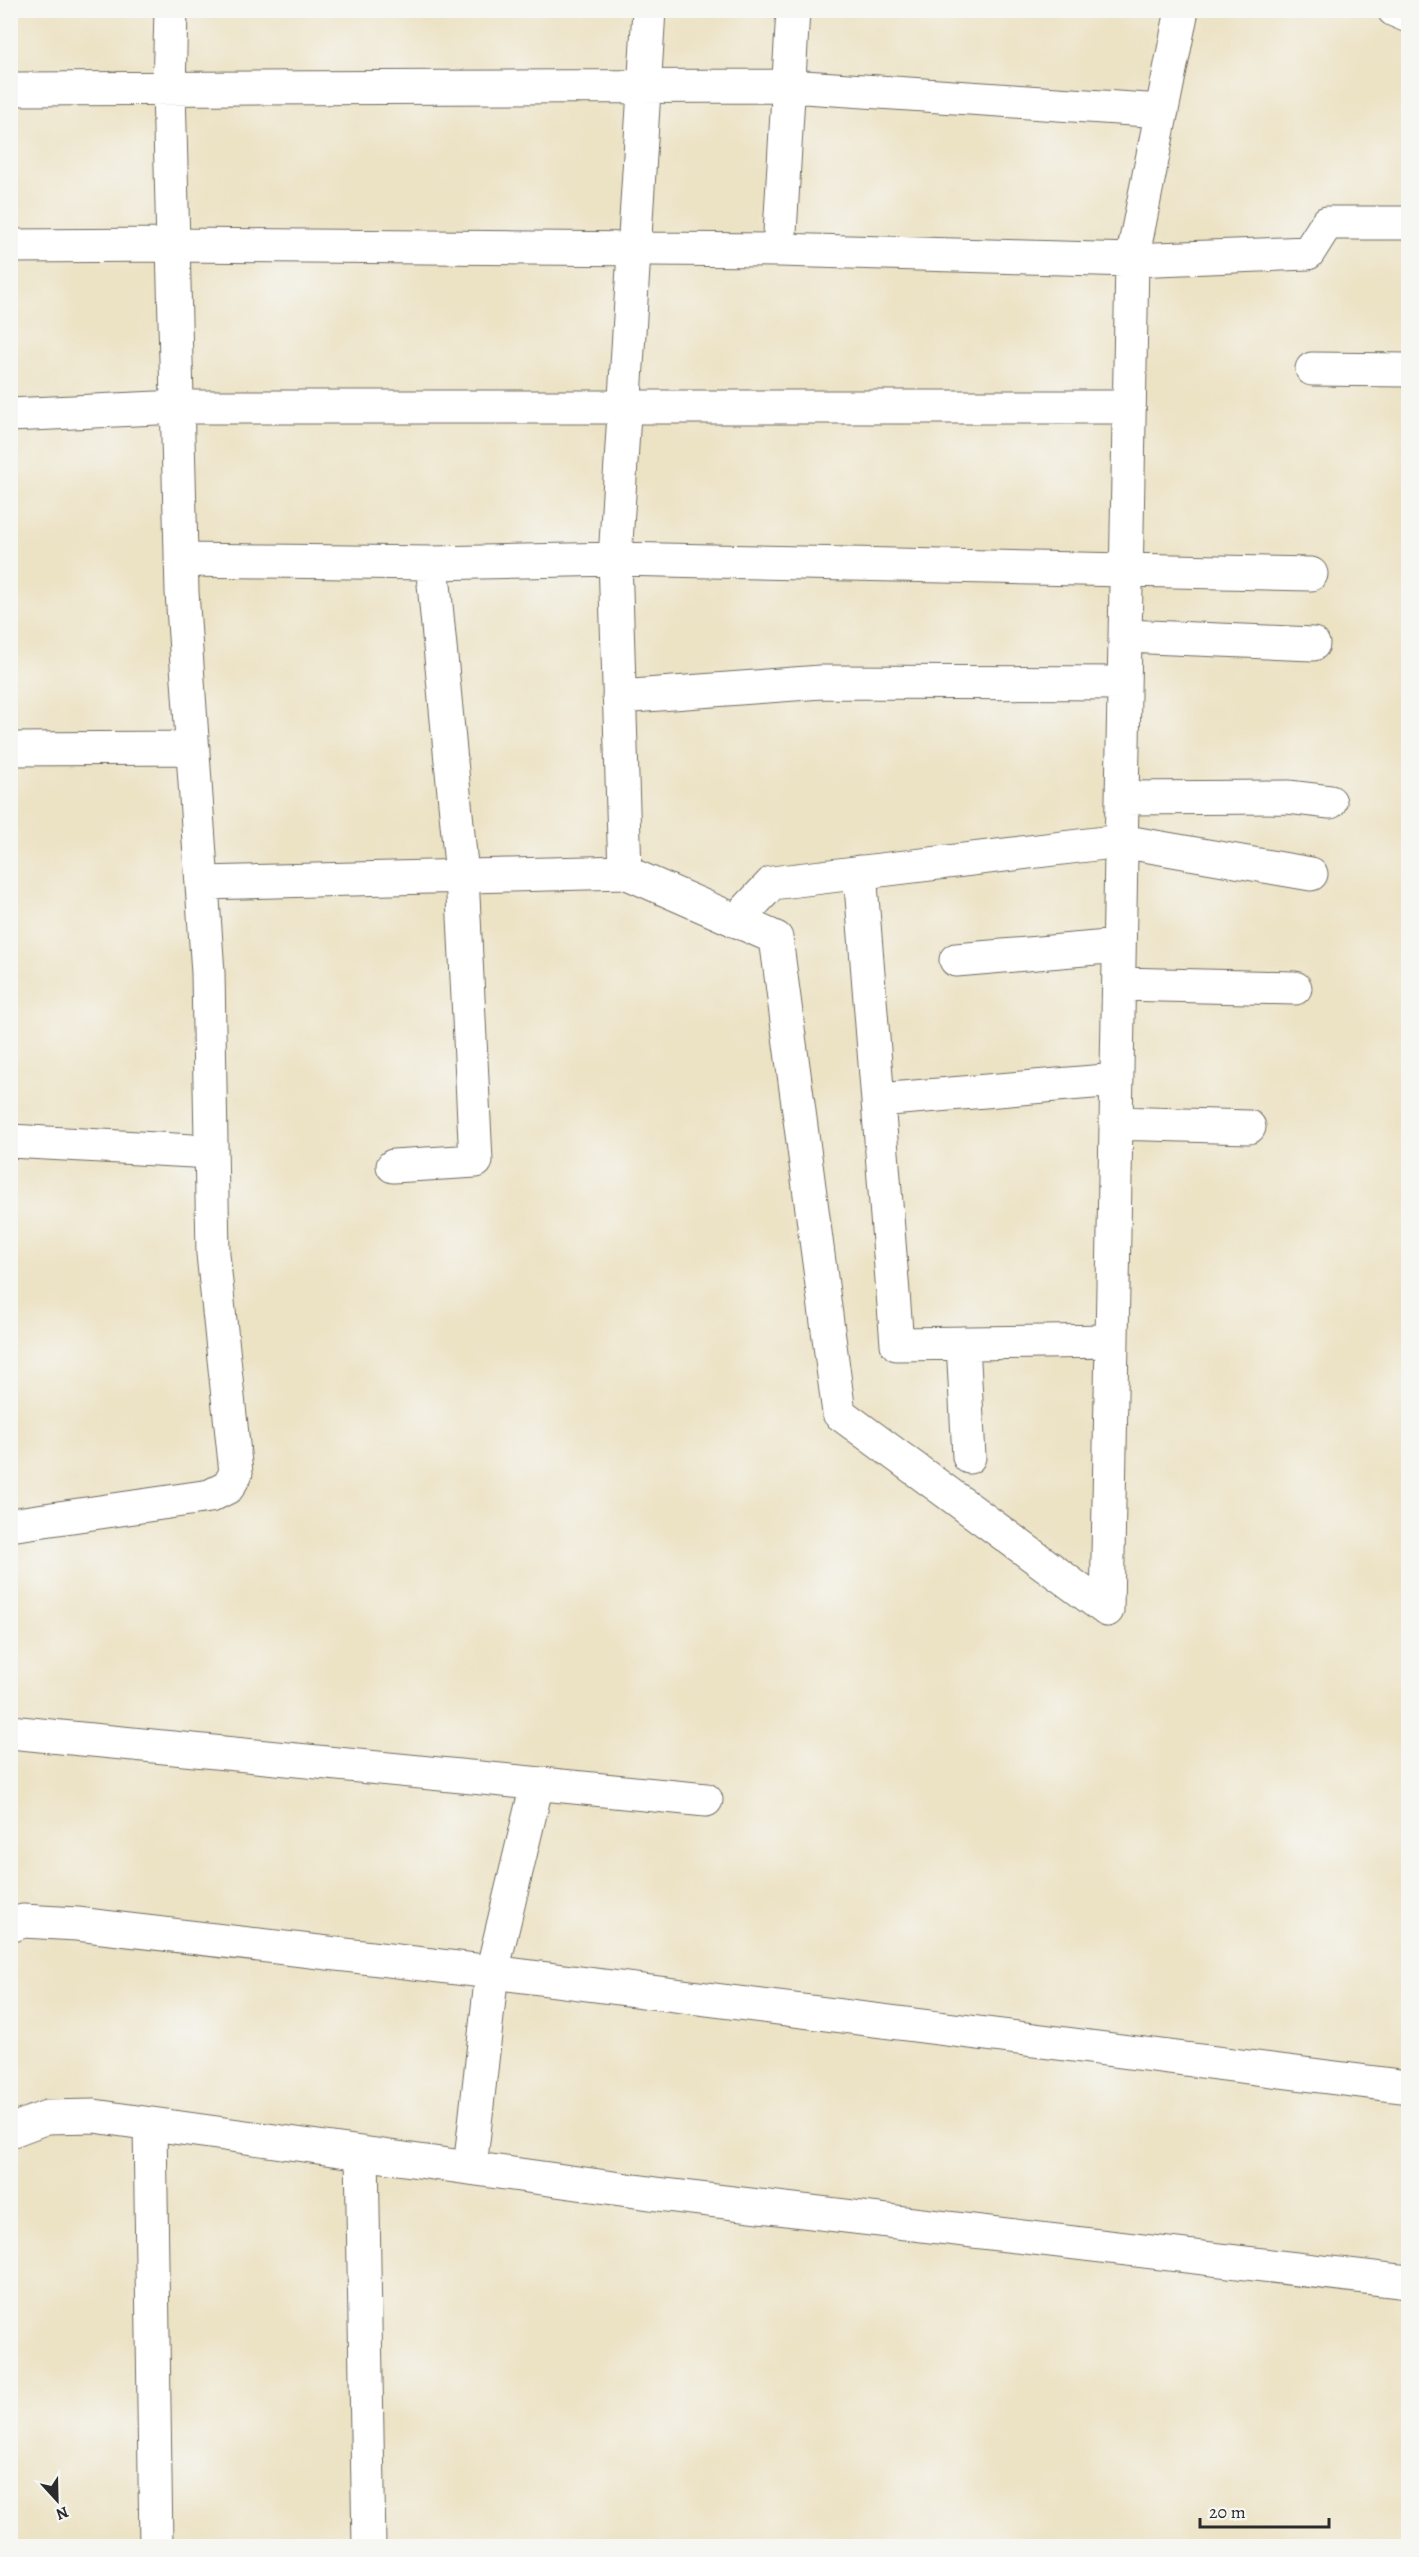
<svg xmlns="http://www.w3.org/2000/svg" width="1419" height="2557" font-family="Alegreya,serif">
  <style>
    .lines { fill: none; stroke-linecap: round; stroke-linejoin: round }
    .minor-casing { stroke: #6f6b61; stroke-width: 35 }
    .minor { stroke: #fff; stroke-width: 33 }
  </style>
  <rect width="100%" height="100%" fill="#f6f6f2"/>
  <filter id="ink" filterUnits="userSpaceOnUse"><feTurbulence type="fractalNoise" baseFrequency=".0167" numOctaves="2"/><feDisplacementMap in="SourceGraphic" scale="12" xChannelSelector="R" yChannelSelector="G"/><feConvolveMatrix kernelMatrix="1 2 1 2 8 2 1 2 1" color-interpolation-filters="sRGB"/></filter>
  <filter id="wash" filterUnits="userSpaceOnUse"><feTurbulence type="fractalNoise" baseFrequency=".008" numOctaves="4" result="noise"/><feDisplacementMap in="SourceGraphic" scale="24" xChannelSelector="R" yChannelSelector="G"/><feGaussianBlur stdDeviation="1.35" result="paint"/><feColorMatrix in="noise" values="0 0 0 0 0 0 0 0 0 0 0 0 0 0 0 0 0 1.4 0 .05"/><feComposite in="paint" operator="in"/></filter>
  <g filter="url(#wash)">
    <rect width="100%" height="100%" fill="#ece2c4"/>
  </g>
  <g filter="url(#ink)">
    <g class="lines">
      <defs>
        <path id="minor" d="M1394,10L1408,16
          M10,89L789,86L1162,111
          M10,246L174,245L779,250L1132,260L1308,253L1327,223H1408
          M779,250L793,10
          M1312,369L1408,370
          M10,415L178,407H1129
          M181,560L432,563L615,559L1311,574
          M1125,636L1313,644
          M619,697L821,682L1124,683
          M10,749L193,748
          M1122,798L1288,797L1330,802
          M625,872L615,559L649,10
          M860,872L897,1344L1112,1341
          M202,883L625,872L776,938L839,1413L1107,1610
          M736,921L772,883L1121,841L1311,874
          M956,960L1119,946
          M1119,984L1295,988
          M878,1100L1117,1080
          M1116,1123L1249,1127
          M10,1141L211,1152
          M393,1166L476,1161L462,876L432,563
          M963,1343L969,1457
          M10,1525L210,1496L228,1487L236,1473L213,1254L208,973L182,592L169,90L171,10
          M1107,1610L1132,260L1182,10
          M10,1732L706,1800
          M10,1926L23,1921L77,1924L492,1972L1408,2087
          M150,2124L156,2546
          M10,2131L47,2117L94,2116L657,2194L1408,2282
          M362,2153L369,2546
          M470,2168L492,1972L537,1784"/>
      </defs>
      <use href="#minor" class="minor-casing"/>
      <use href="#minor" class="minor"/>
    </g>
  </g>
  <rect width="1419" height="2557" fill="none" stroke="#f6f6f2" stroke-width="36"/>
  <g transform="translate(57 2500) rotate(158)" stroke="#f6f6f2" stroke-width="4.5" paint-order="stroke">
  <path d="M0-4.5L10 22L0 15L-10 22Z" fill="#2b2b2b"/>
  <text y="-9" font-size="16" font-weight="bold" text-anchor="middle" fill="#2b2b2b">N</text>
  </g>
  <path d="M1200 2518v9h129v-9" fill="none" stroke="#2b2b2b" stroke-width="3"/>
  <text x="1209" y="2518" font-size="18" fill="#2b2b2b" stroke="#f6f6f2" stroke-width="4.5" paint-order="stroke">20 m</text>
</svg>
